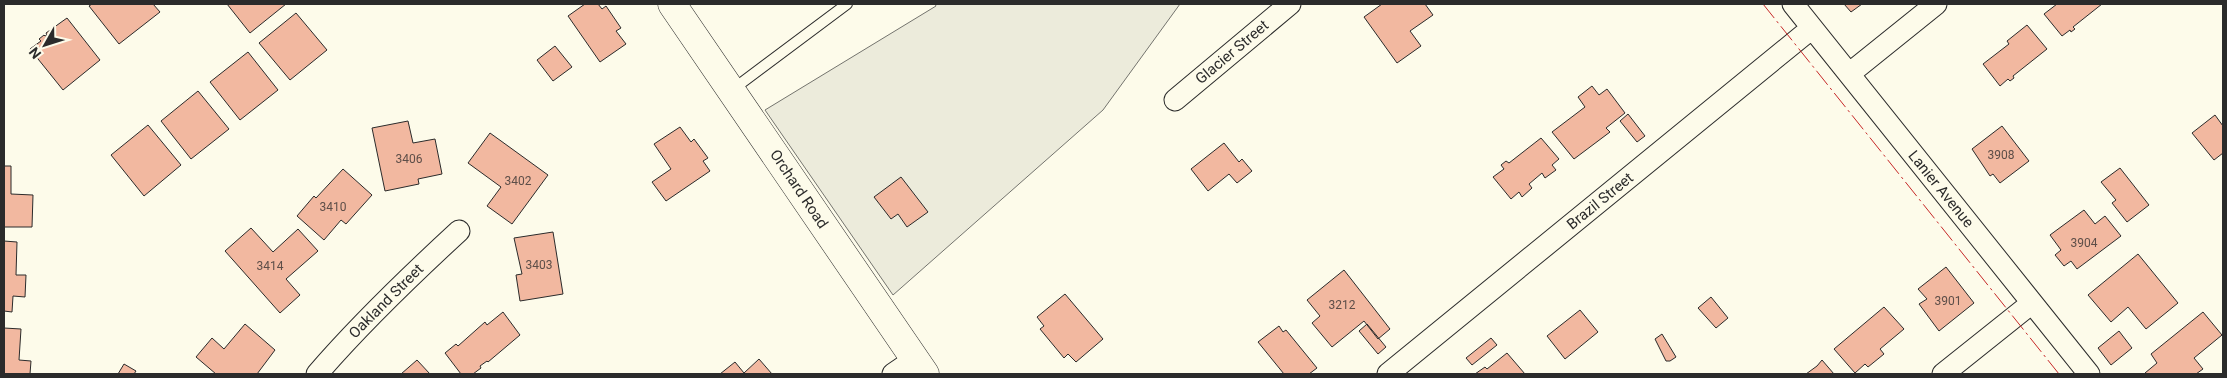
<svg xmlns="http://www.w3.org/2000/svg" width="2227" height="378" font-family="Roboto,sans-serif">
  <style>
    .green { fill: #ecebdb; stroke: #74746e }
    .building { fill: #f2b8a0; stroke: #2b2b2b }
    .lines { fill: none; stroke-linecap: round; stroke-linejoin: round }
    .service-casing { stroke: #2b2b2b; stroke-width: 12 }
    .minor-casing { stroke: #2b2b2b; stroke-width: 23 }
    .secondary-casing { stroke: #2b2b2b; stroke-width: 29 }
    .service { stroke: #fdfbea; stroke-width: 10 }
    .minor { stroke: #fdfbea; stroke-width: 21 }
    .secondary { stroke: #fdfbea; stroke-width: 28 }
    .power { stroke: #c62828; stroke-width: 1; stroke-dasharray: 18 4 2.5 4; stroke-linecap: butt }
    .labels { text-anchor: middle; stroke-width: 4; stroke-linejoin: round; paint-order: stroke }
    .number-label { font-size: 12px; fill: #5d4e48 }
    .street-label { font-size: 15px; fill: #2b2b2b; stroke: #fdfbea }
  </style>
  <rect width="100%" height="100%" fill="#fdfbea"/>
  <path class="green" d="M935,4H1180L1103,110L893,295L765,110L936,6Z"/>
  <path class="building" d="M92,4H153L160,12L119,44L89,6Z
    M227,4H286L250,33Z
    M585,4H598L602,9L606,6L621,28L616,31L626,44L600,62L568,16Z
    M1382,4H1425L1433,15L1410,31L1421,46L1397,63L1364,17Z
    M1844,4H1862L1851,12Z
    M2057,4H2102L2073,27L2075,29L2071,32L2070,30L2062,36L2044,14Z
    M296,13L327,50L290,80L259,43Z
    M67,18L100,60L63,90L30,49L41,41L39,39L44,35L45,36L47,35L46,33Z
    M2027,25L2047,49L2013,76L2014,78L2010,81L2008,79L2000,86L1983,64L2009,44L2007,41Z
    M555,46L572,67L553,81L537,60Z
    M248,52L278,90L240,120L210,82Z
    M1592,86L1599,95L1607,89L1625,113L1606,128L1610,132L1574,159L1552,132L1585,107L1578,97Z
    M198,91L229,129L191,159L161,121Z
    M1628,114L1645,136L1637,142L1620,121Z
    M2215,115L2223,126V153L2214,160L2192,133Z
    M408,121L413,143L435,139L442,174L418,179L419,184L385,191L372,128Z
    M148,125L181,165L144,196L111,155Z
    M2002,126L2029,161L2000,183L1993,174L1990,176L1972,149Z
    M680,127L691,142L694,139L708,158L703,161L710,171L666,201L652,182L671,169L654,144Z
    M490,133L548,175L512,224L487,206L501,187L468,163Z
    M1541,138L1559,159L1552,165L1556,170L1545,178L1542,173L1529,184L1532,188L1522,197L1519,192L1511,199L1493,177L1504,169L1501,165L1506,161L1509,163Z
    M1224,143L1239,162L1242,159L1252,171L1237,183L1229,174L1208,191L1191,169Z
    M4,166H11V194L33,195L32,227H4Z
    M2120,168L2149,205L2127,222L2112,203L2116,200L2101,182Z
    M343,169L372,195L346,224L341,220L324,240L297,216L314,196L316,198Z
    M901,177L928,212L907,227L898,214L891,219L874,197Z
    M2084,210L2095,224L2105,216L2121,236L2077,269L2071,261L2064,266L2055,255L2061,250L2050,235Z
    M251,228L273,252L298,229L318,251L286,279L300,295L280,313L225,251Z
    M553,232L563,294L520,301L516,275L522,274L514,238Z
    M4,241L17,242L16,275H26L25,297L13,296L12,312L4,311Z
    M2138,254L2178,303L2146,329L2128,307L2111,322L2088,295Z
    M1946,267L1974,303L1939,331L1919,304L1927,299L1918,289Z
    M1344,270L1390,329L1378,339L1364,321L1332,347L1312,323L1320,316L1307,300Z
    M1065,294L1103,339L1076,362L1068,354L1064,358L1040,329L1044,326L1037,317Z
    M1711,297L1728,318L1716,328L1698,308Z
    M1884,307L1904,329L1880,349L1884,354L1868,367L1865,364L1855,373L1834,349Z
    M1580,310L1598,332L1565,359L1547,336Z
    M503,312L520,335L488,362L487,361L480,366L481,368L473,374H461L445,353L456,344L458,346L485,322L487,325Z
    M2203,312L2222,335L2194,358L2203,369L2196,374H2146L2145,373L2157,363L2151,354Z
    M245,324L275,350L257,374H216L196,357L212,338L224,349Z
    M1367,324L1386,347L1378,354L1359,331Z
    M1279,326L1283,332L1286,330L1317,368L1309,374H1284L1258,342Z
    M4,328L21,329L19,360L31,361L30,374H4Z
    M2119,331L2132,348L2111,365L2098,348Z
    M1662,334L1676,357L1670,361H1666L1655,339Z
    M1491,338L1497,345L1472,365L1466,358Z
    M1507,353L1525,374H1475L1485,367L1487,369Z
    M759,359L772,374H720L735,362L744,373Z
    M417,360L430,374H401Z
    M1822,360L1834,374H1806L1817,366Z
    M124,364L136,371L134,374H118Z"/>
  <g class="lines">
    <defs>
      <path id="service" d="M732,90L847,4"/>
      <path id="minor" d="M1793,4L2089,374
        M1849,74L1936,4
        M1175,100L1290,4
        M317,374C361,323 409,277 459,231
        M893,374L915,359
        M1388,374L1812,28
        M1943,374L2032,303"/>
      <path id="secondary" d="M672,4L925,374"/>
    </defs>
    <use href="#service" class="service-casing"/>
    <use href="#minor" class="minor-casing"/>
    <use href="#secondary" class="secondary-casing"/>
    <use href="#service" class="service"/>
    <use href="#minor" class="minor"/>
    <use href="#secondary" class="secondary"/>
    <path class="power" d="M1763,4L2059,374"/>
  </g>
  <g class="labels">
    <g class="number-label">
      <text x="2001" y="159">3908</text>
      <text x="409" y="163">3406</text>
      <text x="518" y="185">3402</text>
      <text x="333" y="211">3410</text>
      <text x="2084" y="247">3904</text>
      <text x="539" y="269">3403</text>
      <text x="270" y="270">3414</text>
      <text x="1948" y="305">3901</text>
      <text x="1342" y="309">3212</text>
    </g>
    <g class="street-label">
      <text transform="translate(1232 52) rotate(-40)" y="5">Glacier Street</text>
      <text transform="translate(799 189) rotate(56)" y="5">Orchard Road</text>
      <text transform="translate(1941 189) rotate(51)" y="5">Lanier Avenue</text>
      <text transform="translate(1600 201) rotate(-39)" y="5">Brazil Street</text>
      <text transform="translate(386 301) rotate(-45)" y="5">Oakland Street</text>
    </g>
  </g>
  <rect width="2227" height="378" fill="none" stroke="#2b2b2b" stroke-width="10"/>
  <g transform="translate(45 45) rotate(231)" stroke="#fdfbea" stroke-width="4" paint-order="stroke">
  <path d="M0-4L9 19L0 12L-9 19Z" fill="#2b2b2b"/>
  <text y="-8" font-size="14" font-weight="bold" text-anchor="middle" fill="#2b2b2b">N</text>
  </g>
</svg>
